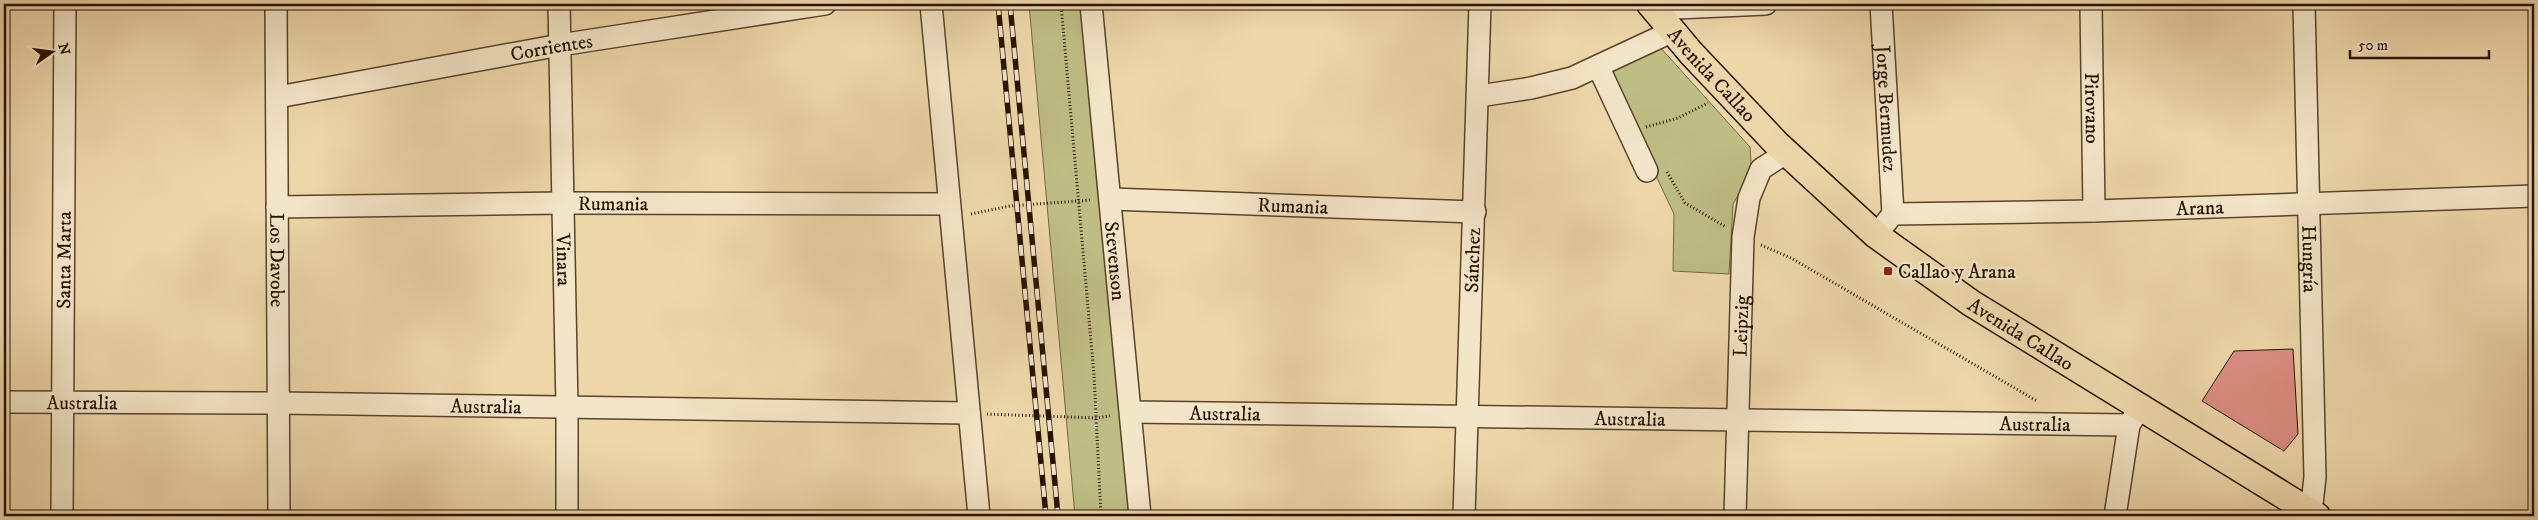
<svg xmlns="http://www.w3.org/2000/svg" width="2538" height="520" font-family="'IM FELL DW Pica',serif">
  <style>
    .green { fill: #bebd84; stroke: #746842 }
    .building { fill: #da8e82; stroke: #291200 }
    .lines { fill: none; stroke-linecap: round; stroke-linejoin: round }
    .minor-casing { stroke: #5a432a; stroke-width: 24 }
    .major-casing { stroke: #291200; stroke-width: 29 }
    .path { stroke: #291200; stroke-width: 3; stroke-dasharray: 1 2.5; stroke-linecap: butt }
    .minor { stroke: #f3e5c7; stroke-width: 21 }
    .major { stroke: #edd7a9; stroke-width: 26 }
    .rail-casing { stroke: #291200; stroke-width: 5.5 }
    .rail { stroke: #f3e5c7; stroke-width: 4; stroke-dasharray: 11; stroke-linecap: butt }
    .poi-dot { fill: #8f2418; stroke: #f3e5c7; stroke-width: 2 }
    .labels { text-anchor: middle; stroke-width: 4.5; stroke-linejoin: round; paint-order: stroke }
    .street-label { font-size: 20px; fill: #291200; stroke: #f3e5c7 }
    .poi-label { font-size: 20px; fill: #291200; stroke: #f3e5c7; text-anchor: start }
  </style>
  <rect width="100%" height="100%" fill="#edd7a9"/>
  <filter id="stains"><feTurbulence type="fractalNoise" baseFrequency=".004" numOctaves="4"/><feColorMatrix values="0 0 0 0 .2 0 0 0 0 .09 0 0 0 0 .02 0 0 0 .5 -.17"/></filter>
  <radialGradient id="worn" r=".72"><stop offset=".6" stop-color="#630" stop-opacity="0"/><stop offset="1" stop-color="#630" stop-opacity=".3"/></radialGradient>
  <path class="green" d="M1029,4H1084L1131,516H1075Z
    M1659,46L1750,147L1751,162L1747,180L1733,204L1729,274L1673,271L1674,214L1607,72Z"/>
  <path class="building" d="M2293,349L2298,434L2284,451L2202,401L2234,351Z"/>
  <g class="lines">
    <defs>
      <g id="minor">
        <path id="s1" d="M276,4L279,516"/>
        <path id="s2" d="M559,4L567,408V516"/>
        <path d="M931,4L979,516"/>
        <path id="s3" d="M1091,4L1140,516"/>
        <path id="s4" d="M1881,4L1893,214"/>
        <path id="s5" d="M2091,4L2094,211"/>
        <path id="s6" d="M2304,4L2315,477L2311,513"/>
        <path d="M1654,9L1766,4"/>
        <path d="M1598,66L1647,171"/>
        <path d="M1479,96L1531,88L1572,78L1673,31"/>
        <path id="s7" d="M278,97L560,45L825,4"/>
        <path id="s8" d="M1111,199L1475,212"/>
        <path id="s9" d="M277,207L563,203L949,204"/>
        <path id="s10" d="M1876,235L1893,214L2094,211L2534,196"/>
        <path id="s11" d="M4,402L278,403L969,413"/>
        <path id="s12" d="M1131,412L2129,425"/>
        <path id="s13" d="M62,516L65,4"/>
        <path id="s14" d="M1464,516L1480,4"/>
        <path id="s15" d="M1735,516L1743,237L1749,198L1761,169L1786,153"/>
        <path d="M2115,516L2129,425L2136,414"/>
      </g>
      <g id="major">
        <path id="s16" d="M1650,4L1691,53L1777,144L1876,235L1971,303L2317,516"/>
      </g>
    </defs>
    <use href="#minor" class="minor-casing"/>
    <use href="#major" class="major-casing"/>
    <path class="path" d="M1061,4L1094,375L1101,516
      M1646,127L1678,118L1708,103
      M1667,172L1685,203L1726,227
      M971,214L1010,206L1091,200
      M1761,245L1791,258L2037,401
      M987,414L1096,418L1110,416"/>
    <use href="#minor" class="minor"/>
    <use href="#major" class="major"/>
    <defs>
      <path id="rail" d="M998,4L1046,516
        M1010,4L1058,516"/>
    </defs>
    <use href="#rail" class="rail-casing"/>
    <use href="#rail" class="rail"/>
  </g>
  <rect class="poi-dot" x="1883" y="266" width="10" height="10" rx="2.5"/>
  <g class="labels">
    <g class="street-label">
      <text dy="7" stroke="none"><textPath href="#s7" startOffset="278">Corrientes</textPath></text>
      <text dy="7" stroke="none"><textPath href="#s16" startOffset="94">Avenida Callao</textPath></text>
      <text dy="7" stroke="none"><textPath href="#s5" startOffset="104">Pirovano</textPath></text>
      <text dy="7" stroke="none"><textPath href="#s4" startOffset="105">Jorge Bermudez</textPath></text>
      <text dy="7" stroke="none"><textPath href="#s9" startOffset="336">Rumania</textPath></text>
      <text dy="7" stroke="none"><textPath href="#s8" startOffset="182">Rumania</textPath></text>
      <text dy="7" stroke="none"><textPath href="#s10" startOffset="334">Arana</textPath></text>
      <text dy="7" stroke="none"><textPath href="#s6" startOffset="255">Hungría</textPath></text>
      <text dy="7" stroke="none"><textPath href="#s13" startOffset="256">Santa Marta</textPath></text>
      <text dy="7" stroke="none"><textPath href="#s1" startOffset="256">Los Davobe</textPath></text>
      <text dy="7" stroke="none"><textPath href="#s2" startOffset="256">Vinara</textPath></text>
      <text dy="7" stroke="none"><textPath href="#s3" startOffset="258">Stevenson</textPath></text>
      <text dy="7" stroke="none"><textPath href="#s14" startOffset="256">Sánchez</textPath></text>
      <text dy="7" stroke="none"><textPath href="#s15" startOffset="190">Leipzig</textPath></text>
      <text dy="7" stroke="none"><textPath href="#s16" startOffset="499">Avenida Callao</textPath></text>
      <text dy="7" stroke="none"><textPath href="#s11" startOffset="78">Australia</textPath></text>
      <text dy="7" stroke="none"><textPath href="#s11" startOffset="482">Australia</textPath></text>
      <text dy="7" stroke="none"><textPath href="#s12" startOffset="94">Australia</textPath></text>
      <text dy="7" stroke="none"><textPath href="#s12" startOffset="499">Australia</textPath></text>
      <text dy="7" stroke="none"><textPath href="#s12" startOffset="904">Australia</textPath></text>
    </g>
    <g class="poi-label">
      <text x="1898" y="278">Callao y Arana</text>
    </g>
  </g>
  <rect width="2538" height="520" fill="none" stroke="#edd7a9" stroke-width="20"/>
  <rect x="5" y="5" width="2528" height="510" fill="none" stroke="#291200" stroke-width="2.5"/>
  <rect x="10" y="10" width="2518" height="500" fill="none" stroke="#291200"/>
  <g transform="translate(52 52) rotate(76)" stroke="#f3e5c7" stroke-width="4" paint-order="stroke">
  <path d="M0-4L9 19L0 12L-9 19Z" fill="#291200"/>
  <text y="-8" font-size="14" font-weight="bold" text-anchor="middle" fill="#291200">N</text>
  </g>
  <path d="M2350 50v8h139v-8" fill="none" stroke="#291200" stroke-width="2.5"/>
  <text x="2358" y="50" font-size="15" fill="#291200" stroke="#f3e5c7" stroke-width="4" paint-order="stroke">50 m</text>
  <rect width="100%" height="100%" filter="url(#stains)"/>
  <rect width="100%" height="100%" fill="url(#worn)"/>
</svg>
